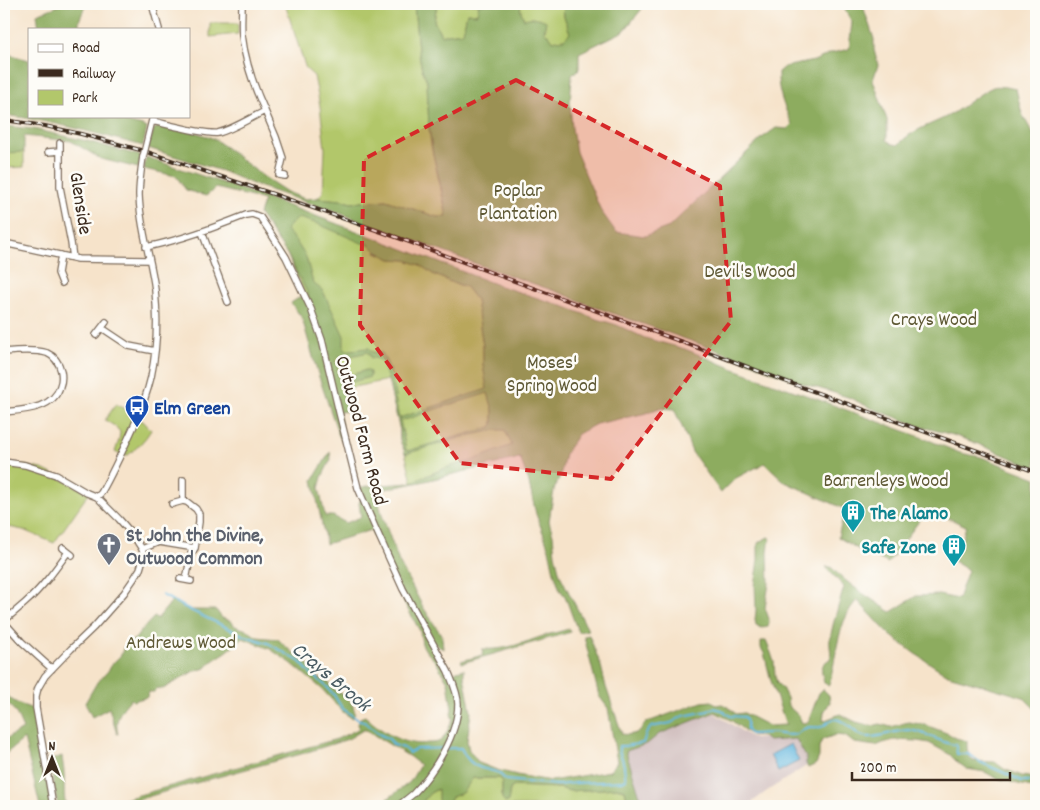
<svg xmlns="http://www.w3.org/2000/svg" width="1040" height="810" font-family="Dekko,sans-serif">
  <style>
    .industrial { fill: #d1bfbf }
    .green { fill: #b2c76b; stroke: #767844 }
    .forest { fill: #8dac5f; stroke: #646b3e; fill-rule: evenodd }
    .water { fill: #63b7df; stroke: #4f707e }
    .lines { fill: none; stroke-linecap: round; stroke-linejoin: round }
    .stream { stroke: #63b7df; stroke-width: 2 }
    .minor-casing { stroke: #7c6b5a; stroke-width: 8 }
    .minor { stroke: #fff; stroke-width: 5.5 }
    .rail-casing { stroke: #3b2a1e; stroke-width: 4 }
    .rail { stroke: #fdfcf7; stroke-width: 2; stroke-dasharray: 5.5; stroke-linecap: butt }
    .minor-bridge-casing { stroke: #7c6b5a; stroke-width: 8; stroke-linecap: butt }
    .minor-bridge { stroke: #fff; stroke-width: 5.5 }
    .marked { fill: #d62828; fill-opacity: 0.2; stroke: #d62828; stroke-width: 4; stroke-dasharray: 10 6; stroke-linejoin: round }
    .labels { text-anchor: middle; stroke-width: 5; stroke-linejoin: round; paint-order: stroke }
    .park-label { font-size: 20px; fill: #5f5935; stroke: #fdfcf7 }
    .street-label { font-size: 20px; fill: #3b2a1e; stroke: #fdfcf7 }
    .transit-label { font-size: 20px; font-weight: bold; fill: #164399; stroke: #fdfcf7; text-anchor: start }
    .culture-label { font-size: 20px; font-weight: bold; fill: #0d838f; stroke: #fdfcf7; text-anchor: start }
    .worship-label { font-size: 20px; font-weight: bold; fill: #5b616d; stroke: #fdfcf7; text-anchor: start }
    .water-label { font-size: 21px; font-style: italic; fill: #495b62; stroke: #fdfcf7 }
  </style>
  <rect width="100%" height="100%" fill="#fdfcf7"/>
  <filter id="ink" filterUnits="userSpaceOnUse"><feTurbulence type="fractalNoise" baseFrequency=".02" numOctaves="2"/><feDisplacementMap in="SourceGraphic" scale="10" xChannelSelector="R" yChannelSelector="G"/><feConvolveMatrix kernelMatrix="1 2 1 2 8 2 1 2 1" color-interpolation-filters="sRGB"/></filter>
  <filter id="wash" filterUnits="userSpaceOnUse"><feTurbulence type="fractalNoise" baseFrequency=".0096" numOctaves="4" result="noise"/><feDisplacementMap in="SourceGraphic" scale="20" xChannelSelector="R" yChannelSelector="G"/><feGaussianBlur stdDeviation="1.12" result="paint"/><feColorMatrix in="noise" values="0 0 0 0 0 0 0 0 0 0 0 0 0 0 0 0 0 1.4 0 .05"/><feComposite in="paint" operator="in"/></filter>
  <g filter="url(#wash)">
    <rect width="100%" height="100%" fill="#f6e3ca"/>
    <path class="industrial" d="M714,713L754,739L798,736L811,763L767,791L747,806H643L626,753L630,745Z"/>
    <path class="green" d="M285,4H414L418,50L422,69L427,81L429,128L431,145L447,217H437L386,200L351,203L341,200L317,198L323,192L325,149L320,106L314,76L306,69Z
      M437,4H479L477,14L467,13L463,32L441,35L434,21Z
      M520,4H563L564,16L570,33L564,39L553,41L549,35L544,32L546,27L524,19L521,12Z
      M210,23H238V34L210,37Z
      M24,152V167L4,168V153Z
      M264,200L376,242V252L391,259L406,260L420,265L433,274L455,284L465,286L476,299L483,346V365L489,395L493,410V424L505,430L515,449L443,469L412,482L388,380L334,391L311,309L287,254L259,214Z
      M116,404L138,416L137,418L144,422L151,430C145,440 137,448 128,455H121L115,452L119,440L120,432L116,427L105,420Z
      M4,462L42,469L89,493L54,543L23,530L4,526Z
      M473,778H499L502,780V798L508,802L510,789L514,786L559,788L570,791L617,788L625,790L628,803L627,806H421C426,796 428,793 439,789L452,798Z"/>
    <path class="forest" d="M59,4H86L79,21V29H39L37,14L58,6Z
      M414,4H437L434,21L441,35L463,32L467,13L477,14L479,4H520L521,12L524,19C533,17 538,17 546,21L544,32L549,35L553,41L564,39L570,33L564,16L563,4H644L641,10L624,31L579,53V69L572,75L570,103L572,128L576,152L601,211L616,232L645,236L669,227L762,138L776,128L787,129L792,124C784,107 777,90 778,72L784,67L814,61L832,53L849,49L852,22L845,10L843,4H864V9L874,39V50L878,65L873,80L887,120V140L892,144L898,145C911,130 931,125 948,116C963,108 977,94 993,87C999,85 1010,88 1016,89L1022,114L1036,139V468L973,442L953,435L922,427L871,408L848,397L801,383L768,370L756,364L592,306L563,294L471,262L326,208H323L255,185L222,171L148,148L154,129C164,123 206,134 216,140L264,177L287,192L305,199L317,198L341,200L351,203L386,200L437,217H447L442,191L433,154L429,128L427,81L422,69L418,50Z
      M4,53L29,60V116H100L143,126L147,128L143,146C99,134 48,120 4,115Z
      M4,126L33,129L87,141L141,156L138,168L101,159L71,141L24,136V152L4,153Z
      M146,157L264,197L370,236L500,286L563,306L594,318L617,325L645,338L685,349L729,367L926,439L960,453L981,457L1036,478V710L1023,697L948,675L914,653L889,634L857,600C854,604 850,608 848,613C836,635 836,661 829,685L824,683C822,672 818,666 830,659C832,652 829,647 830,639C833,622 839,604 844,587L826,567H831C848,585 870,598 891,612L916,596L939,595L958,599L968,570L950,559L949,553L959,550L966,526L928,509L888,563L856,548L838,537L845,509L785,482L765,463L736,478L721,493L692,452L681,424L674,409L659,408L647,413L596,424L578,434L565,454L561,473L554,490L549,521L553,535L555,554L560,575L588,630L578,632L569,607L565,596L560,590L554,572L549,549L536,514L528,479L520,458L421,482L376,491L382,515L399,562L423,607L442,636L443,649L432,642L454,684V673L457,671L464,669V676L471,712L467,741L469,750L479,763L497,770L517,775L551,781L610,771L617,762L608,708L599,696L584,636L589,635L601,666L606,687L622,734C633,736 640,733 645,723L702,702L712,701L716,705L722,704L728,707L736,714L744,713L769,726L786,725L771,681L764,653L761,648V641H766L771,653L774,662L775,676L777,683L782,688L787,698L788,706L799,716L802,723L808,722L819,693L823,689L829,695L830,702L824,712L823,721L840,714L856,722L872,726L880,724L891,727L908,722L926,725L949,734L956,738L967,741C967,750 967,755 973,761L995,762L1004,769L1022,776L1036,778V788L1014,783L994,777L985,772L967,769L957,762L949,754L929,743L917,741L894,740L883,743L876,746L854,743L845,736L835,735L822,740L819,747V757L816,764L808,768L806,763V757L796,739L768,741L762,736L751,735L732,721L715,712L659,734L647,744L629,750L626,752L643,806H627L628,803L625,790L617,788L570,791L559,788L514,786L510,789L508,802L505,803L502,798V780L499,778H473L462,793L452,797L448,805H442L438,800V789C428,793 426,797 421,806L413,804L409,796L396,806H378L410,782L420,765L410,757L366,730H363L348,739L301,754L174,789L116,806H100L337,739L358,729L359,727L358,724L360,718L365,716C382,732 404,747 429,743C432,743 437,743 440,741C446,737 449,726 453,720L451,714L452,709L448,682L436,662L426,651L422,644L420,631L406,606L371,530L326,544L313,480L330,452L331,459L322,477L319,488L325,516H333L346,523L361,517L359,503L362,496L358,488L368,486L409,483L448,467L471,461L512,445L505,430H495L467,436L405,454C403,444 398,443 400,430L388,380L382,361L376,358H371L368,352L342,358L340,356L338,357L335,360L338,367V375L341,380L346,379L349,375L354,374L366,370L370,372V377L352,382L346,387L347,392V411L339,412L344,440L342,441L339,436L317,371L302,318L291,303L303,295L311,309L308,294L287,254L259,214L264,200L216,188L206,196L186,190L176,176L144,169ZM299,218L318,224L362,243L369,244L376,251L391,259L406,260L420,265L433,274L455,284L465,286L476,300L483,346V365L487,389L399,418C394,396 394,373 382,353L372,352L369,348C359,348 354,351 344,350V336L323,291L313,283L306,257L295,240L286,230L294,221ZM488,393L493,410V424L491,427L407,451L406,449L400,420L408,419L433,410Z
      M768,537L771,539L769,544L768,553L769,583L765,608L769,619L768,627L762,628L756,625L755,620L756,610L755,585L758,567V543Z
      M172,601L187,609L193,610H216L222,618L231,621L235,626L247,630L257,637L278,639L284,645L312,668L317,677L328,682L335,690L346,696L353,706L355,713L352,718L343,712L322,689L291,663L270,649L243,638C238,641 235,646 230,649C222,656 212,659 206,668L194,671L163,689L157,688L154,692H149L147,697L133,701L131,699C121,709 114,719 118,734H117L109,708L92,717L85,703L96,684L108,671L112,664L121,655L124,646L136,638L140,632L154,617L157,619Z
      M569,629L571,632L462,663L461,661L483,655L482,649C506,651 524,642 546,635C554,633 562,631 569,629Z
      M4,690C11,703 20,704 33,709L52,806H40L24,739L4,755V740L23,729L16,713L4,698Z
      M62,756C62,761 64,767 64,773C65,784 63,795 66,806H58L49,761Z"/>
    <path class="water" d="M791,744L799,761L778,772L770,755Z"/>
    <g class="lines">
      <path class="stream" d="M162,595L194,612L245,636L268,643L290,656L300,662L309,672L327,687L334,695L342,708L357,719L363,721L379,734L389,739L394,745L404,748L409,753L416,749L461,748C465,757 471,765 481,768C494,772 496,769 506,780L557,785L576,783L623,781L626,779C624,774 625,768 623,762C622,756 618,753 619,746H625L643,743L646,734L651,727L671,723L683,716L708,711L713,708L722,710L730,716L745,717L747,722V730L750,734C757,734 763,733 769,733C778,732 787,737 796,734C799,733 802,729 806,728C810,726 816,728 821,727C826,725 829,720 834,719C847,719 854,736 867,737C882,738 894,730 909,730C925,731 939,743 956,745L957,754H969L980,762L1022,781H1036"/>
    </g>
  </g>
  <g filter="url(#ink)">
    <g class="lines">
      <defs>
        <path id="minor" d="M152,4L159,29
          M242,4C242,14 241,25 242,35C245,62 254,87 265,111
          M152,121C166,124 206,135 218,133C234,129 250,118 265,111L276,137L283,158L279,175L285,176
          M60,143V187L71,243L73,258
          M145,149L153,116
          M48,152L60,151
          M202,232L228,302
          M4,243L78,259L149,260
          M146,247C181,240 213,228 246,215L252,214L260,217L268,229L286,257L311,309L322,340L339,412L358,488L374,525L403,589L448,671C452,681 458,693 458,704C458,735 433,773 413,794C408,798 403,802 398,806
          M61,255L58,273L62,283
          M102,328L129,346L155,351
          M96,335L106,322
          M4,352C15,351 37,350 47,353C54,356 59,363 61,371C62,376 62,381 60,386C54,409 24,410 4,412
          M4,462L25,465L56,475L87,493L97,497L119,519L133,535L142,549L143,553V559L140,569L133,580L124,593L94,627L71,649L45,676L38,688L36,696V708L53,806
          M183,480V501
          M97,497L101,493C113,472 123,450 133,428C140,412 147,395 151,377C157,349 158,319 155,290C151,258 140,228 139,195C139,183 141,170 143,157
          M172,504L183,501L187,502L196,509L199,514V522L195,548L191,554L186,580
          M63,548L72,555
          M142,549L159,542L195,548
          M180,579L191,581
          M4,621C11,615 18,609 25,603C42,588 55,570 68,552
          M4,622L22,642L52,669"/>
      </defs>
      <use href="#minor" class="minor-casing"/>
      <use href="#minor" class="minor"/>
      <defs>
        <path id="rail" d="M4,120L45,126L81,134L144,151L276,195L396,237L503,277L685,343L782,380L1036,472"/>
      </defs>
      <use href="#rail" class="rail-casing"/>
      <use href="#rail" class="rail"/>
      <defs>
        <path id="minor-bridge" d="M143,157L145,149"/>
      </defs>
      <use href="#minor-bridge" class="minor-bridge-casing"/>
      <use href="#minor-bridge" class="minor-bridge"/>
    </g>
  </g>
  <path class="marked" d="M516,80L720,186L731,321L611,479L460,463L360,325L364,159Z"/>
  <defs>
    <symbol id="bus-pin" viewBox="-11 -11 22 30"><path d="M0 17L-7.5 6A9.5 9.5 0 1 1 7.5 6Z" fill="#1a4fb4" stroke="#fdfcf7"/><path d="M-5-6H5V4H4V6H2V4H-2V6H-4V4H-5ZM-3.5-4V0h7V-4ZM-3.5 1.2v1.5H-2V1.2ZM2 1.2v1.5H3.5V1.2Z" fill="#fff"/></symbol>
    <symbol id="building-pin" viewBox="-11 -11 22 30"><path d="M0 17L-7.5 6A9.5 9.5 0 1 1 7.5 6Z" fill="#0f9aa8" stroke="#fdfcf7"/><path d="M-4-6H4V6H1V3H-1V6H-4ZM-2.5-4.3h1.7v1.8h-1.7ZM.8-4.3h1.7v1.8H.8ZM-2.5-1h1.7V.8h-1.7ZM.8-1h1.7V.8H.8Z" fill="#fff"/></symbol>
    <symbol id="church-pin" viewBox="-11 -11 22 30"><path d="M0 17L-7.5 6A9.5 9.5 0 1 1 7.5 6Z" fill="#6b7280" stroke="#fdfcf7"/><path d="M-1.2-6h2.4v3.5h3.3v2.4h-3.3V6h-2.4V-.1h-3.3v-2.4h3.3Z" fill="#fff"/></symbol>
  </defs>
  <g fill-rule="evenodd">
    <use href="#bus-pin" x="123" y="393" width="28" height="38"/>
    <use href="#building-pin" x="839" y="498" width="28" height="38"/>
    <use href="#church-pin" x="95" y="531" width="28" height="38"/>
    <use href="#building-pin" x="940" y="532" width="28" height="38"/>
  </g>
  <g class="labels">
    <g class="park-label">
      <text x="518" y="196">Poplar<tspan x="518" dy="23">Plantation</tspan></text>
      <text x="750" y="277">Devil's Wood</text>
      <text x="934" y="325">Crays Wood</text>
      <text x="552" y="368">Moses'<tspan x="552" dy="23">Spring Wood</tspan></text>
      <text x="886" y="486">Barrenleys Wood</text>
      <text x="181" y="648">Andrews Wood</text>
    </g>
    <g class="street-label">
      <text transform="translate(82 203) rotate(81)" y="7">Glenside</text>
      <text transform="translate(363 430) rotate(75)" y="7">Outwood Farm Road</text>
    </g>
    <g class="transit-label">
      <text x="154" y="414">Elm Green</text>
    </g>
    <g class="culture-label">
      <text x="870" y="519">The Alamo</text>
      <text x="936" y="553" text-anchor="end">Safe Zone</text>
    </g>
    <g class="worship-label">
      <text x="126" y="541">St John the Divine,<tspan x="126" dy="23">Outwood Common</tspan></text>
    </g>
    <g class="water-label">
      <text transform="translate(332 676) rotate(40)" y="7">Crays Brook</text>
    </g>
  </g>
  <rect width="1040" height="810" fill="none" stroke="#fdfcf7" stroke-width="20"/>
  <rect x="28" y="28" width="162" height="90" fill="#fdfcf7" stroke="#afa8a0"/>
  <rect x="38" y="44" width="25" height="8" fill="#ffffff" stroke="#afa8a0"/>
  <text x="72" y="52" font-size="15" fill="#3b2a1e">Road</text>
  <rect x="38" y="69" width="25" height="8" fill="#3b2a1e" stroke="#afa8a0"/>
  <text x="72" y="78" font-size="15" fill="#3b2a1e">Railway</text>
  <rect x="38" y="90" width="25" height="15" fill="#b2c76b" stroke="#afa8a0"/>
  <text x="72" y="102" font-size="15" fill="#3b2a1e">Park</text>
  <g transform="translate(52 758)" stroke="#fdfcf7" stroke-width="4" paint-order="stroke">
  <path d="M0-4L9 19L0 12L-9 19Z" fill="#3b2a1e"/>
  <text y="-8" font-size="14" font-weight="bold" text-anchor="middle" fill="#3b2a1e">N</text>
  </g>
  <path d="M852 772v8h158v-8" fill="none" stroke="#3b2a1e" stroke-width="2.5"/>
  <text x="860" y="772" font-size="15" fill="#3b2a1e" stroke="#fdfcf7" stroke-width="4" paint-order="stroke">200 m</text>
</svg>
